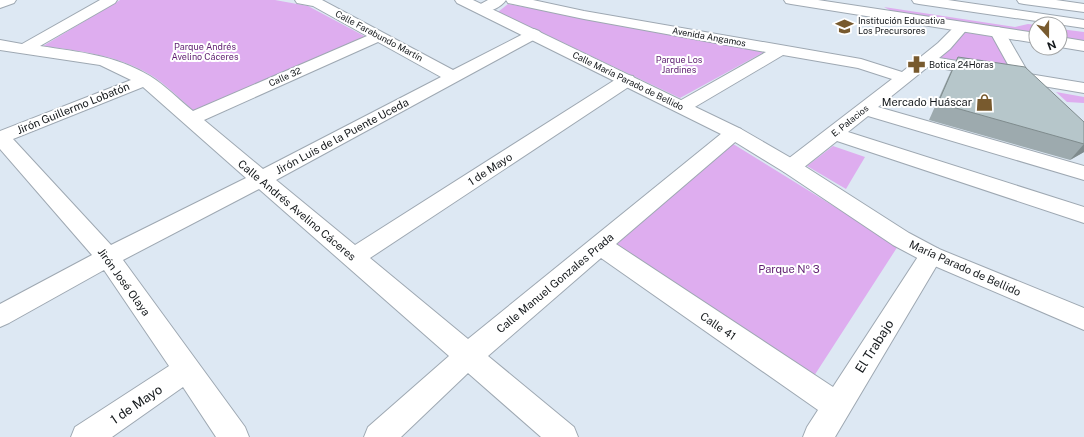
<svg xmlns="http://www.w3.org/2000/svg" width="1084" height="437" font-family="'Public Sans',sans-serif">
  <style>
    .green { fill: #deadef }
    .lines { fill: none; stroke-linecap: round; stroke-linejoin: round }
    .street-casing { stroke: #9ea8b2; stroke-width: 2 }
    .secondary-casing { stroke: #9ea8b2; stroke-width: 2 }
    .highway-casing { stroke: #9ea8b2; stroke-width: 2 }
    .street { fill: #fff; fill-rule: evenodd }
    .secondary { fill: #fff; fill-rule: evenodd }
    .highway { fill: #fff; fill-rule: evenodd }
    .wall { fill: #9daaae }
    .shaded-wall { fill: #7f8b8d }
    .building { fill: #b6c6ca; stroke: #7f8b8d }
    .labels { text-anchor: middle; stroke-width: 4; stroke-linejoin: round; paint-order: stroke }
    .far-poi-label { font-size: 9px; fill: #14181b; stroke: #fff; text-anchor: start }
    .far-street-label { font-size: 9px; fill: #14181b; stroke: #fff }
    .far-park-label { font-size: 9px; fill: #5e1e70; stroke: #fff }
    .poi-label { font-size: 11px; fill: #14181b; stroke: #fff; text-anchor: end }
    .street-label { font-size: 11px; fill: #14181b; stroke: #fff }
    .park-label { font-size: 11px; fill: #5e1e70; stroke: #fff }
    .near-street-label { font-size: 13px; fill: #14181b; stroke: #fff }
  </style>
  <rect width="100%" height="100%" fill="#dde8f3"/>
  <path class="green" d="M120,0H275L308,6L368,38L196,113C182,101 165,83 149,74C116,55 80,51 43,46Z
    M508,4L766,51L680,98L498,12Z
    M884,7L1015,27L1028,24L1036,25V35L895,13Z
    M1060,29L1084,32V42L1060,38Z
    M963,32L996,37L1013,72L941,59L939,57L958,40Z
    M1056,92L1084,97V103L1067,102Z
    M730,142L898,246L814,376L613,246Z
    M833,146L865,157L846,189L807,166Z"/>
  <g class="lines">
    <defs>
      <path id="street" d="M100,0H117L115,3L40,46C79,52 115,55 150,76C165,85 179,100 193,111L367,36L313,6L297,3L295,0H322L453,70L529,31L534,29L539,31L542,34L539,37L276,180L355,245L621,76L627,75L633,76L635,80L633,84L370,258L468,339L727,129L734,127L741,129L743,133L741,137L616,244L833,387L923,249L931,246L939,249L943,255L835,437H803L807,427L818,410L601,258L488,356L574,427L578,437H541L468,373L401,437H364L368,427L449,356L259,189L123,260L245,427L249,437H216L183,387L112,437H71L75,427L169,366L104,270L9,323L0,327V304L92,255L0,149V131L131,80L100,65L0,50V40L22,44ZM378,42L441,77L263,169L204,120ZM143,87L246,178L111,245L13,139Z
        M488,0H506C501,8 486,14 477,12L475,9L477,6Z
        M506,0H533L584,11L861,59L902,72L938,43L957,24L962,23L967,24L969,27L950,49L939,58L1011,70L990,32L993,29L998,27L1003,29L1029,74L1084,83V93L1037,85L1035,89C1026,91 1023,88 1017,82L929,66L878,107L1084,166V180L868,116L848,132L1084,207V223L837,141L798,172L791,173L784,172L781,167L784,162L892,79L858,68L783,55L688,111L682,112L676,111L673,107L676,103L766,52L584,19L513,4L508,3Z"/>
      <path id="secondary" d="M0,0H16L14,3L0,8Z
        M455,0H473L741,129L798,162L909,233L939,249L1084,308V330L923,261L893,245L784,172L727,137L457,3Z
        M784,0H818L1036,33V43L791,4L786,3Z
        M1060,37L1084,41V51L1060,47Z"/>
      <path id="highway" d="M912,0H948L1084,20V28L919,4L914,3Z
        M1017,0H1056L1084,4V12L1024,4L1019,3Z"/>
    </defs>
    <use href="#street" class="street-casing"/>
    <use href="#secondary" class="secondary-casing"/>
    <use href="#highway" class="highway-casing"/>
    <use href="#street" class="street"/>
    <use href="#secondary" class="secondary"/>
    <use href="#highway" class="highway"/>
  </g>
  <path class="wall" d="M958,57L1084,122V152L1070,160L929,120L950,73Z"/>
  <path class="shaded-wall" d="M1084,144V152L1070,160Z"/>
  <path class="building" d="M958,57L1025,67L1084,122V144L938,103Z"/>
  <defs>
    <symbol id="school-bare" viewBox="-9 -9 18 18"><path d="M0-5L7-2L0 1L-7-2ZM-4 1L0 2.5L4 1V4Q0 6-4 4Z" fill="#785a2e" stroke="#fff" stroke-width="2.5" paint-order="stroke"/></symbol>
    <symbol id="pharmacy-bare" viewBox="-9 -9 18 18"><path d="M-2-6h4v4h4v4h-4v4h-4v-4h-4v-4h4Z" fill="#785a2e" stroke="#fff" stroke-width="2.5" paint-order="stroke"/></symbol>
    <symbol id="shop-bare" viewBox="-9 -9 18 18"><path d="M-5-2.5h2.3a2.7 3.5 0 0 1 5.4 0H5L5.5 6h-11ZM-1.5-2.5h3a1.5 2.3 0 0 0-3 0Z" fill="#785a2e" stroke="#fff" stroke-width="2.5" paint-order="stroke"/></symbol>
  </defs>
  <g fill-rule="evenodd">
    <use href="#school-bare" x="832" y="14" width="25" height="25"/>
    <use href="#pharmacy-bare" x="904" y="52" width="25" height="25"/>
    <use href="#shop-bare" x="972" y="90" width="25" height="25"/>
  </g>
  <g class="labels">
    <g class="far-poi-label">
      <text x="858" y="24">Institución Educativa<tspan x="858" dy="10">Los Precursores</tspan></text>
      <text x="929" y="68">Botica 24Horas</text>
    </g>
    <g class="far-street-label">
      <text transform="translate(379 36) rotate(28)" y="3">Calle Farabundo Martín</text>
      <text transform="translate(709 37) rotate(10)" y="3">Avenida Angamos</text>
      <text transform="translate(285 77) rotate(-24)" y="3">Calle 32</text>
      <text transform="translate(628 81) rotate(26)" y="3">Calle María Parado de Bellido</text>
      <text transform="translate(850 121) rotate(-39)" y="3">E. Palacios</text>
    </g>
    <g class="far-park-label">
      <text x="205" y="50">Parque Andrés<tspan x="205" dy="10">Avelino Cáceres</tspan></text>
      <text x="679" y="63">Parque Los<tspan x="679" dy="10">Jardines</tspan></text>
    </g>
    <g class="poi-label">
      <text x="972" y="106">Mercado Huáscar</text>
    </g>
    <g class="street-label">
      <text transform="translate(73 108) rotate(-22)" y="4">Jirón Guillermo Lobatón</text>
      <text transform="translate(342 136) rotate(-28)" y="4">Jirón Luis de la Puente Uceda</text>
      <text transform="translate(490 169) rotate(-33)" y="4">1 de Mayo</text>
      <text transform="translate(297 210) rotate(40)" y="4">Calle Andrés Avelino Cáceres</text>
      <text transform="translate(965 268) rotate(24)" y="4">María Parado de Bellido</text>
      <text transform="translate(124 282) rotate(54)" y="4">Jirón José Olaya</text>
      <text transform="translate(555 283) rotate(-40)" y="4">Calle Manuel Gonzales Prada</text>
      <text transform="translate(718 326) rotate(34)" y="4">Calle 41</text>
    </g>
    <g class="park-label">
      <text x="789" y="273">Parque Nº 3</text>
    </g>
    <g class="near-street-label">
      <text transform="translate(874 346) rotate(-58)" y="5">El Trabajo</text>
      <text transform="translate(136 404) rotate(-34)" y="5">1 de Mayo</text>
    </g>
  </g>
  <g transform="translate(1048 36) rotate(159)"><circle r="19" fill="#ffffff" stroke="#a1a3a4"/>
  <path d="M0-3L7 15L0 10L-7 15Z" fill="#785a2e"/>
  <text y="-6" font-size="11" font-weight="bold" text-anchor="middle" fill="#14181b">N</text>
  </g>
</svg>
